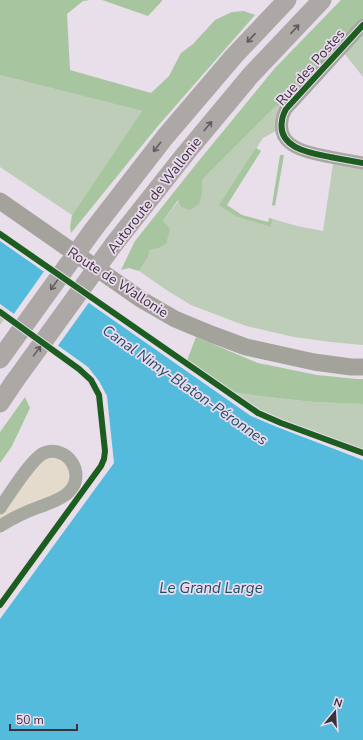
<svg xmlns="http://www.w3.org/2000/svg" width="363" height="740" font-family="'Nunito Sans',sans-serif">
  <style>
    .green { fill: #bdcdb7 }
    .forest { fill: #a7c59e }
    .sand { fill: #e4dbcc }
    .water { fill: #5bd }
    .pier { fill: #e8dfea }
    .lines { fill: none; stroke-linecap: round; stroke-linejoin: round }
    .minor { stroke: #a7a9a0; stroke-width: 13 }
    .major { stroke: #a3a39c; stroke-width: 17 }
    .highway { stroke: #aba8a6; stroke-width: 19 }
    .highway-bridge { stroke: #aba8a6; stroke-width: 19 }
    .cycleway-casing { stroke: #ecdaef; stroke-width: 8 }
    .cycleway { stroke: #1b5e20; stroke-width: 6 }
    .oneway { stroke: #615b60 }
    .labels { text-anchor: middle; stroke-width: 3.5; stroke-linejoin: round; paint-order: stroke }
    .street-label { font-size: 14px; fill: #39323a; stroke: #ecdaef }
    .water-label { font-size: 15px; font-style: italic; fill: #1a4f62; stroke: #ecdaef }
  </style>
  <rect width="100%" height="100%" fill="#e8dfea"/>
  <path class="green" d="M363,25V77L341,49Z
    M0,75L142,111L72,215L0,167Z
    M295,99L281,128L263,138L220,205L237,217L271,227L273,219L297,226L323,231L334,157L363,162V345L331,342L294,337L246,326L191,305L168,291L139,271L148,257L150,250L158,248L163,221L179,200L181,207L202,193V180L275,107Z
    M0,307L9,313L0,325Z
    M225,391L259,396L313,402L363,404V453L281,423L258,413Z"/>
  <path class="forest" d="M0,0H90L83,1L67,14L70,70L151,93L169,76L181,53L193,44L215,20L232,12L244,11L255,15L157,127L71,233L70,227L72,215L142,111L0,75Z
    M102,0H162V1L148,16Z
    M341,0H363V25L295,99L275,107L202,180V193L199,204L190,210L181,207L178,200L163,221L170,229L166,244L158,248L150,250L148,257L139,271L129,268L121,270L135,241L197,163L275,68Z
    M256,148L261,151L227,205L242,215L268,222L269,218L273,219L271,227L237,217L219,205Z
    M280,155H284L275,206L272,205Z
    M196,337L258,363L317,375L357,379H363V404L313,402L259,396L225,391L186,363Z
    M25,397L30,408L12,446L0,463V432Z"/>
  <path class="sand" d="M62,454L75,483L0,526V508L37,457Z"/>
  <path class="water" d="M0,241L251,416L277,427L363,460V740H0V619L114,463L107,396L99,381L88,367L0,304Z"/>
  <path class="pier" d="M45,270L90,301L57,347L13,315Z"/>
  <g class="lines">
    <path class="minor" d="M363,25L286,109C284,113 282,117 282,121C277,148 310,153 330,157C341,159 352,161 363,163
      M0,508C9,495 32,458 44,453C67,444 87,474 69,492C61,500 49,503 39,507C25,512 13,518 0,526"/>
    <path class="major" d="M0,201L142,300L175,319L211,334L246,347L314,362L351,367H363"/>
    <path class="highway" d="M93,230L165,137L234,56L287,0
      M114,244L186,153L250,76L322,0
      M0,403L14,382"/>
    <path class="highway-bridge" d="M0,359L93,230
      M14,382L114,244"/>
    <defs>
      <path id="cycleway" d="M363,25L286,109C284,113 282,117 282,121C277,148 310,153 330,157C341,159 352,161 363,163
        M0,234L258,413L281,423L363,453
        M0,312L79,369L91,380L99,395L105,451L104,459L101,466L0,605"/>
    </defs>
    <use href="#cycleway" class="cycleway-casing"/>
    <use href="#cycleway" class="cycleway"/>
  </g>
  <defs><path id="oneway-shaft" d="M-6 0H5M1.5-3L5.5 0L1.5 3" fill="none" stroke-width="1.6" stroke-linecap="round" stroke-linejoin="round"/></defs>
  <g class="oneway">
    <use href="#oneway-shaft" transform="translate(295 29) rotate(-47)"/>
    <use href="#oneway-shaft" transform="translate(251 38) rotate(133)"/>
    <use href="#oneway-shaft" transform="translate(208 126) rotate(-50)"/>
    <use href="#oneway-shaft" transform="translate(157 147) rotate(128)"/>
    <use href="#oneway-shaft" transform="translate(54 285) rotate(126)"/>
    <use href="#oneway-shaft" transform="translate(37 351) rotate(-54)"/>
  </g>
  <g class="labels">
    <g class="street-label">
      <text transform="translate(310 67) rotate(-49)" y="5">Rue des Postes</text>
      <text transform="translate(154 195) rotate(-52)" y="5">Autoroute de Wallonie</text>
      <text transform="translate(118 282) rotate(33)" y="5">Route de Wallonie</text>
    </g>
    <g class="water-label">
      <text transform="translate(185 385) rotate(35)" y="5">Canal Nimy-Blaton-Péronnes</text>
      <text x="211" y="593">Le Grand Large</text>
    </g>
  </g>
  <g transform="translate(335 712) rotate(18)" stroke="#ecdaef" stroke-width="3" paint-order="stroke">
  <path d="M0-3L7 15L0 10L-7 15Z" fill="#39323a"/>
  <text y="-6" font-size="11" font-weight="bold" text-anchor="middle" fill="#39323a">N</text>
  </g>
  <path d="M10 724v6h67v-6" fill="none" stroke="#39323a" stroke-width="2"/>
  <text x="16" y="724" font-size="12" fill="#39323a" stroke="#ecdaef" stroke-width="3" paint-order="stroke">50 m</text>
</svg>
